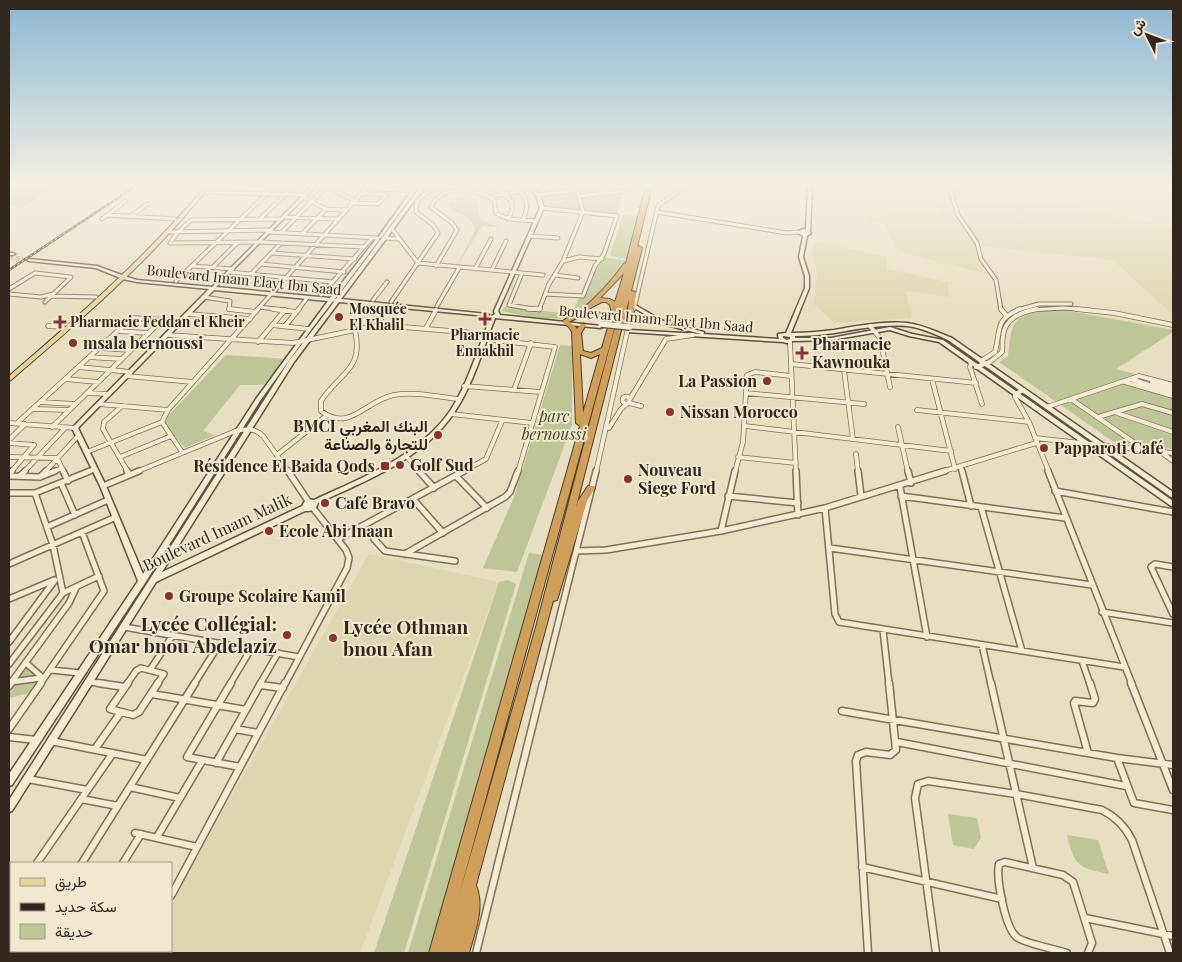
<svg xmlns="http://www.w3.org/2000/svg" width="1182" height="962" font-family="'Playfair Display',Vazirmatn,serif">
  <style>
    .farmland { fill: #ddd7af }
    .green { fill: #bec596 }
    .lines { fill: none; stroke-linecap: round; stroke-linejoin: round }
    .secondary-tunnel { stroke: #c3b9a0; stroke-width: 4.5; stroke-dasharray: 4.5 2; stroke-linecap: butt }
    .street-far3-casing { stroke: #806f5a; stroke-width: 5 }
    .street-far2-casing { stroke: #806f5a; stroke-width: 5.5 }
    .street-far1-casing { stroke: #806f5a; stroke-width: 8 }
    .street-casing { stroke: #806f5a; stroke-width: 9 }
    .secondary-casing { stroke: #61513e; stroke-width: 3 }
    .primary-casing { stroke: #4e3e2e; stroke-width: 2 }
    .highway-casing { stroke: #4e3e2e; stroke-width: 2 }
    .street-far3 { stroke: #f4ebd3; stroke-width: 3 }
    .street-far2 { stroke: #f4ebd3; stroke-width: 4 }
    .street-far1 { stroke: #f4ebd3; stroke-width: 5 }
    .street { stroke: #f4ebd3; stroke-width: 6 }
    .secondary { fill: #f4ebd3; fill-rule: evenodd }
    .primary { fill: #e8d39c; fill-rule: evenodd }
    .highway { fill: #d09f59; fill-rule: evenodd }
    .rail-casing { stroke: #31271d; stroke-width: 2.5 }
    .rail { stroke: #f1e8cf; stroke-width: 1; stroke-dasharray: 2.5; stroke-linecap: butt }
    .secondary-bridge-casing { stroke: #61513e; stroke-width: 8; stroke-linecap: butt }
    .secondary-bridge { stroke: #f4ebd3; stroke-width: 5.5 }
    .poi-dot { fill: #883331; stroke: #f1e8cf; stroke-width: 2 }
    .labels { text-anchor: middle; stroke-width: 4; stroke-linejoin: round; paint-order: stroke }
    .far-street-label { font-size: 14px; fill: #31271d; stroke: #f1e8cf }
    .far-poi-label { font-size: 14px; font-weight: bold; fill: #31271d; stroke: #f1e8cf; text-anchor: start }
    .poi-label { font-size: 16px; font-weight: bold; fill: #31271d; stroke: #f1e8cf; text-anchor: start }
    .park-label { font-size: 16px; font-style: italic; fill: #414b26; stroke: #f1e8cf }
    .street-label { font-size: 16px; fill: #31271d; stroke: #f1e8cf }
    .near-poi-label { font-size: 19px; font-weight: bold; fill: #31271d; stroke: #f1e8cf; text-anchor: end }
  </style>
  <rect width="100%" height="100%" fill="#e8dec1"/>
  <path class="farmland" d="M951,188L1056,203L1173,228V315L1113,260L979,246L976,250L987,274L900,252L883,223L870,222L865,216L941,215L939,201L955,204Z
    M815,241L887,257V269L948,282L949,297L906,291L908,304L912,305L911,318L835,323L814,304L817,275L811,253Z
    M369,554L499,582L360,953H143L144,951H171V903Z"/>
  <path class="green" d="M9,186H55L23,206L9,205Z
    M574,186H624L623,190L580,195Z
    M574,191L581,211L544,207L542,195Z
    M623,192L617,214L584,211L580,197Z
    M459,197L475,200C478,204 477,206 478,211C478,222 492,224 500,227L482,226L457,266L475,231C475,215 456,216 448,204L450,201Z
    M623,215L641,216L627,259L619,258L610,255Z
    M605,258L626,260L622,268C613,278 590,309 580,315C567,324 518,315 502,311L504,307L571,314L579,298L584,297L598,264Z
    M1059,309L1173,330V332L1116,369L1173,384V449L1115,443L999,362L1008,356C1012,312 1017,315 1059,309Z
    M560,345L572,346V425L517,572L483,568L514,497Z
    M226,355L287,359L263,385H240L203,431L215,435L185,448L162,422Z
    M529,553L543,555L432,953H408Z
    M508,580L516,584L404,953H374L499,582Z
    M30,662L44,674L30,693L9,698V690Z
    M948,814L977,818L981,838L974,849L953,845Z
    M1067,835L1098,840L1109,874C1079,868 1074,866 1067,835Z"/>
  <g class="lines">
    <path class="secondary-tunnel" d="M9,257L29,260"/>
    <defs>
      <path id="street-far3" d="M348,186L346,187L354,186
        M487,186L501,191L512,202V211L508,219
        M512,186C527,195 530,204 523,220
        M949,186L958,215L977,243L981,259L996,280L1001,310
        M328,187L355,201
        M366,188L414,191
        M202,192L305,195
        M538,195L576,190
        M579,196L625,191
        M491,197L533,188
        M352,203L378,204L387,195L362,193
        M542,208L617,216L604,254L595,266L583,296L545,294
        M326,209L346,210
        M657,212L787,233L798,232
        M107,215L175,219
        M130,217L147,204
        M284,217L338,219
        M102,219L126,201
        M260,219L294,186
        M282,219L191,220L178,232L170,243L260,242L364,247
        M392,229L418,263L522,273L509,305L539,310L549,284L563,261L583,212L579,196L573,186
        M170,232L271,230
        M269,232L378,238
        M281,233L323,190L333,186
        M302,234L326,209L303,197
        M530,236L558,238
        M385,238L398,239
        M271,253L355,259
        M564,261L579,257L602,259
        M261,264L344,272
        M192,266L233,269
        M436,266L457,230L452,223L431,207C441,184 477,188 494,200L496,213C508,221 522,220 536,221
        M213,267L238,242
        M475,269L491,239
        M492,270L506,241
        M229,272L333,282
        M522,273L543,275
        M251,274L281,243
        M555,275L578,278
        M176,281L275,186
        M9,289L35,273L71,277L45,302
        M9,294L41,297L53,294
        M321,295L372,238
        M51,296L96,297
        M203,297L230,301L229,309L238,310
        M373,300L387,282
        M391,302L438,233L433,225L416,212L417,201L427,192L448,186
        M437,306L459,268
        M260,307L282,310
        M634,309L658,206L686,186
        M257,310L368,186
        M298,310L307,298
        M387,310L390,306
        M1017,310L1039,304H1071
        M1031,310L1063,308L1090,310"/>
      <path id="street-far2" d="M229,309L256,312
        M273,309L296,312
        M528,309H540
        M1001,309L1006,315
        M1076,309L1114,313L1173,325
        M188,314L250,319
        M127,323L157,324
        M272,325L309,329
        M48,326L63,327
        M285,326L299,309
        M376,326L388,309
        M870,326L880,338L890,387
        M426,328L436,310
        M355,330C364,370 340,372 321,401V411C350,433 366,400 394,395C415,391 438,397 459,399
        M118,331L147,333
        M167,335L293,343L379,325L486,334
        M484,339L555,347L518,472
        M139,342L158,344
        M258,342L285,310
        M790,342L796,472
        M99,348L131,350
        M89,357L121,359
        M981,361L995,352C1001,330 994,320 1020,309
        M971,363L970,367L982,404
        M791,364L976,383
        M78,367L131,372
        M976,367L990,362L1002,352C1003,347 1002,342 1003,336C1005,318 1021,312 1037,309
        M844,370L853,439
        M127,376L192,382
        M65,379L98,382
        M932,379L955,469
        M1131,379L1173,393
        M1125,382L1173,396
        M1152,382L1173,389
        M464,386L541,392
        M514,390L531,343
        M1024,390L1015,394V397L1029,422L1049,472
        M87,393L109,394
        M746,393L864,404
        M622.5 400a3.5 3.5 0 1 1 7 0a3.5 3.5 0 1 1-7 0Z
        M630,399L666,339L693,335
        M1071,399L1142,448
        M41,402L74,404
        M629,403L641,406
        M99,404L168,410
        M122,406L104,422L103,429L128,472
        M1047,407L1139,376L1173,385
        M34,409L69,410
        M917,410L1029,422
        M1117,413L1173,432
        M451,414L532,423
        M1098,417L1142,404L1173,413
        M162,422L168,410L258,309
        M9,423L75,428
        M17,423L132,318L181,321
        M745,426L951,451
        M52,427L162,320
        M898,427L908,472
        M609,428L621,409L628,403
        M1035,438L1173,453
        M9,440L25,424
        M9,443L34,445L11,472
        M87,452L162,422L182,452
        M1162,453L1173,461
        M856,454L858,472
        M277,455L326,416
        M406,456L420,472
        M9,457L57,458L64,472
        M120,457L171,436
        M738,457L796,463
        M961,467L962,472
        M24,472L65,428
        M45,472L78,436
        M52,472L62,468
        M87,472L95,469
        M136,472L238,430C248,429 255,428 263,436L289,472
        M462,472L486,459L502,421
        M596,472L628,328
        M735,472L743,442L747,375L755,372L791,376
        M941,472L1036,443"/>
      <path id="street-far1" d="M63,471L68,481
        M127,471L129,474
        M288,471L308,501
        M419,471L434,488
        M796,471L798,515
        M858,471L861,496
        M908,471L911,483
        M962,471L971,506
        M1048,471L1132,684
        M9,474L12,471
        M9,476L40,477L55,471
        M20,476L25,471
        M456,476L487,508
        M40,477L46,471
        M61,483L75,515
        M103,486L139,471
        M900,487L927,637
        M1055,491L1173,512
        M9,493H35L90,471
        M728,496L798,503
        M901,496L1065,518
        M413,499L443,533
        M981,507L1022,651
        M825,508L835,614L839,622L1124,667
        M47,527L108,500
        M721,531L735,471
        M338,539L464,471
        M374,539L385,551L455,561
        M830,548L1092,585
        M576,551L606,550L721,531L825,508L945,471
        M405,554L505,497L510,492L518,471
        M9,564L116,517
        M1173,567L1155,564L1151,567L1173,614
        M63,593L99,576
        M9,599L54,580
        M1102,612L1173,623
        M124,627L299,657
        M883,630L889,684
        M9,642L55,580
        M982,645L991,684
        M1082,661L1090,684
        M26,663L43,678
        M9,664L63,593L53,545L35,493
        M51,670L81,673
        M150,670L173,635
        M11,682L41,678
        M89,682L106,684
        M10,684L69,603L76,588
        M40,684L104,591L82,532
        M127,684L136,671L141,668L164,674L157,684
        M194,684L220,643
        M230,684L251,649
        M260,684L278,653
        M285,684L347,568L349,558L346,550L313,508
        M543,684L596,471"/>
      <path id="street" d="M98,683L124,687
        M128,683L110,709L133,715L139,712L158,683
        M231,683L187,757L240,767
        M991,683L1033,868
        M1131,683L1173,790
        M260,685L283,688
        M9,686L11,683
        M152,694L246,710
        M842,711L1117,758L1173,765
        M9,729L41,683
        M235,729L258,733
        M9,737L36,740
        M51,741L147,760
        M897,742L1126,786
        M95,749L121,712
        M1088,753L1074,703L1075,701L1093,703L1095,699L1090,683
        M1117,758L1134,803L1173,810
        M216,763L261,683
        M28,779L87,790
        M130,787L180,798
        M81,799L118,806
        M135,833L197,847
        M157,837L202,761
        M37,863L113,753
        M82,863L195,683
        M123,863L141,834
        M862,867L1002,899
        M9,885L11,882
        M171,896L285,683
        M1085,918L1173,936
        M25,953L26,951
        M71,953L73,951
        M140,953L142,951
        M476,953L543,683
        M868,953L856,761L858,755L866,752L890,755L896,750L889,683
        M936,953L915,798L918,784L928,781L1016,794L1102,810C1116,817 1125,826 1132,840L1170,953
        M1067,953C1055,949 1028,944 1018,938C1005,930 996,878 999,864L1005,862L1063,875L1073,882L1092,943L1088,953"/>
      <path id="secondary" d="M312,186H316L216,287L330,298L377,238H379V240L335,299H336L421,186H425L386,239L341,299L487,314L489,315L487,316L339,302L294,362L162,572L302,506L306,499L314,500C363,477 418,457 450,411C468,384 478,347 491,317L495,314L494,311L540,208L536,195L527,186H531L540,195L544,208L498,311L500,315L601,326L603,327L601,328L495,318C483,349 473,385 454,413C422,460 367,480 318,503L315,510L308,511H305L156,582L12,811L9,812V800L289,361L334,302L333,301L311,330L260,401L145,583L12,785L9,786V774L138,581L100,486L72,428L209,289L137,282L123,279L96,268L29,261L27,260L29,259L97,266L127,277L137,280L212,287ZM214,290L328,301L256,399L143,574L106,486L78,428Z
        M415,186H419L381,238H379V236Z
        M808,186H812L810,232L811,233L807,236L803,257L809,276V288L791,333C805,333 819,332 834,330C858,326 882,321 907,323C923,325 937,332 952,338L1173,492V497H1171L948,340C935,334 922,328 908,326C883,324 858,329 834,333C821,335 808,336 795,336V338H831L890,327L912,334L943,340L1173,501V506H1171L939,342L909,336L890,330L831,340L793,341L787,343L783,342L627,332V331L629,330L701,334L659,323L633,307V306L635,305L663,321L704,332V333L703,334L779,339L778,335V334L786,333L805,288V276L799,257L803,236L796,232L804,229L806,230ZM783,336L790,337V339L787,340L783,338Z
        M9,253H13L15,254L13,255H9Z"/>
      <path id="primary" d="M206,186H210C152,259 81,320 11,380L9,381V376C79,316 147,256 206,186Z"/>
      <path id="highway" d="M646,186H652L637,247L639,246L642,248L631,291L636,292L633,322L630,324L627,322L629,299L576,507L578,501L588,486H594L595,488L587,501L558,597L557,600L553,601L476,885C485,908 475,931 469,953H429L580,426L576,423L572,332L569,327L562,322C567,317 575,315 581,310C597,297 612,280 624,264L626,263ZM624,273L615,302L610,299L600,298ZM623,297L536,627L460,892ZM602,302H606L610,305L612,313L602,348L591,353L583,351L581,333L586,325L585,324H581L577,329L574,325L569,322L584,314L592,307ZM580,354L591,358L600,354L583,413Z"/>
    </defs>
    <use href="#street-far3" class="street-far3-casing"/>
    <use href="#street-far2" class="street-far2-casing"/>
    <use href="#street-far1" class="street-far1-casing"/>
    <use href="#street" class="street-casing"/>
    <use href="#secondary" class="secondary-casing"/>
    <use href="#primary" class="primary-casing"/>
    <use href="#highway" class="highway-casing"/>
    <use href="#street-far3" class="street-far3"/>
    <use href="#street-far2" class="street-far2"/>
    <use href="#street-far1" class="street-far1"/>
    <use href="#street" class="street"/>
    <use href="#secondary" class="secondary"/>
    <use href="#primary" class="primary"/>
    <use href="#highway" class="highway"/>
    <defs>
      <path id="rail" d="M9,270L136,186"/>
    </defs>
    <use href="#rail" class="rail-casing"/>
    <use href="#rail" class="rail"/>
    <defs>
      <path id="secondary-bridge" d="M601,324L630,327"/>
    </defs>
    <use href="#secondary-bridge" class="secondary-bridge-casing"/>
    <use href="#secondary-bridge" class="secondary-bridge"/>
  </g>
  <linearGradient id="sky" x2="0" y2="1"><stop stop-color="#8cb7d4"/><stop offset="0.58" stop-color="#f5f0e3"/><stop offset="1" stop-color="#f5f0e3" stop-opacity="0"/></linearGradient>
  <rect width="1182" height="320" fill="url(#sky)"/>
  <g class="poi-dot">
    <circle cx="339" cy="317" r="5"/>
    <path d="M482.5 311.5h5v5h5v5h-5v5h-5v-5h-5v-5h5z"/>
    <path d="M57.5 314.5h5v5h5v5h-5v5h-5v-5h-5v-5h5z"/>
    <circle cx="73" cy="343" r="5"/>
    <path d="M799.5 345.5h5v5h5v5h-5v5h-5v-5h-5v-5h5z"/>
    <circle cx="767" cy="381" r="5"/>
    <circle cx="670" cy="412" r="5"/>
    <circle cx="438" cy="435" r="5"/>
    <circle cx="1044" cy="448" r="5"/>
    <circle cx="400" cy="465" r="5"/>
    <rect x="380" y="461" width="10" height="10" rx="2.5"/>
    <circle cx="628" cy="479" r="5"/>
    <circle cx="325" cy="503" r="5"/>
    <circle cx="269" cy="531" r="5"/>
    <circle cx="169" cy="596" r="5"/>
    <circle cx="287" cy="635" r="5"/>
    <circle cx="333" cy="638" r="5"/>
  </g>
  <g class="labels">
    <g class="far-street-label">
      <text transform="translate(244 280) rotate(6)" y="5">Boulevard Imam Elayt Ibn Saad</text>
      <text transform="translate(656 319) rotate(5)" y="5">Boulevard Imam Elayt Ibn Saad</text>
    </g>
    <g class="far-poi-label">
      <text x="349" y="314">Mosquée<tspan x="349" dy="16">El Khalil</tspan></text>
      <text x="70" y="327">Pharmacie Feddan el Kheir</text>
      <text x="485" y="340" text-anchor="middle">Pharmacie<tspan x="485" dy="16">Ennakhil</tspan></text>
    </g>
    <g class="poi-label">
      <text x="83" y="349">msala bernoussi</text>
      <text x="812" y="350">Pharmacie<tspan x="812" dy="18">Kawnouka</tspan></text>
      <text x="757" y="387" text-anchor="end">La Passion</text>
      <text x="680" y="418">Nissan Morocco</text>
      <text x="428" y="432" text-anchor="end">BMCI البنك المغربي<tspan x="428" dy="18">للتجارة والصناعة</tspan></text>
      <text x="1054" y="454">Papparoti Café</text>
      <text x="410" y="471">Golf Sud</text>
      <text x="375" y="472" text-anchor="end">Résidence El Baida Qods</text>
      <text x="638" y="476">Nouveau<tspan x="638" dy="18">Siege Ford</tspan></text>
      <text x="335" y="509">Café Bravo</text>
      <text x="279" y="537">Ecole Abi Inaan</text>
      <text x="179" y="602">Groupe Scolaire Kamil</text>
    </g>
    <g class="park-label">
      <text x="554" y="422">parc<tspan x="554" dy="18">bernoussi</tspan></text>
    </g>
    <g class="street-label">
      <text transform="translate(217 532) rotate(-25)" y="6">Boulevard Imam Malik</text>
    </g>
    <g class="near-poi-label">
      <text x="277" y="631">Lycée Collégial:<tspan x="277" dy="22">Omar bnou Abdelaziz</tspan></text>
      <text x="343" y="634" text-anchor="start">Lycée Othman<tspan x="343" dy="22">bnou Afan</tspan></text>
    </g>
  </g>
  <rect width="1182" height="962" fill="none" stroke="#31271d" stroke-width="20"/>
  <rect x="10" y="862" width="162" height="90" fill="#f1e8cf" stroke="#a49b88"/>
  <rect x="20" y="878" width="25" height="8" fill="#e8d39c" stroke="#a49b88"/>
  <text x="55" y="887" font-size="15" fill="#31271d">طريق</text>
  <rect x="20" y="903" width="25" height="8" fill="#31271d" stroke="#a49b88"/>
  <text x="55" y="912" font-size="15" fill="#31271d">سكة حديد</text>
  <rect x="20" y="924" width="25" height="15" fill="#bec596" stroke="#a49b88"/>
  <text x="55" y="937" font-size="15" fill="#31271d">حديقة</text>
  <g transform="translate(1147 35) rotate(312)" stroke="#f1e8cf" stroke-width="4" paint-order="stroke">
  <path d="M0-4L9 19L0 12L-9 19Z" fill="#31271d"/>
  <text y="-8" font-size="14" font-weight="bold" text-anchor="middle" fill="#31271d">ش</text>
  </g>
</svg>
